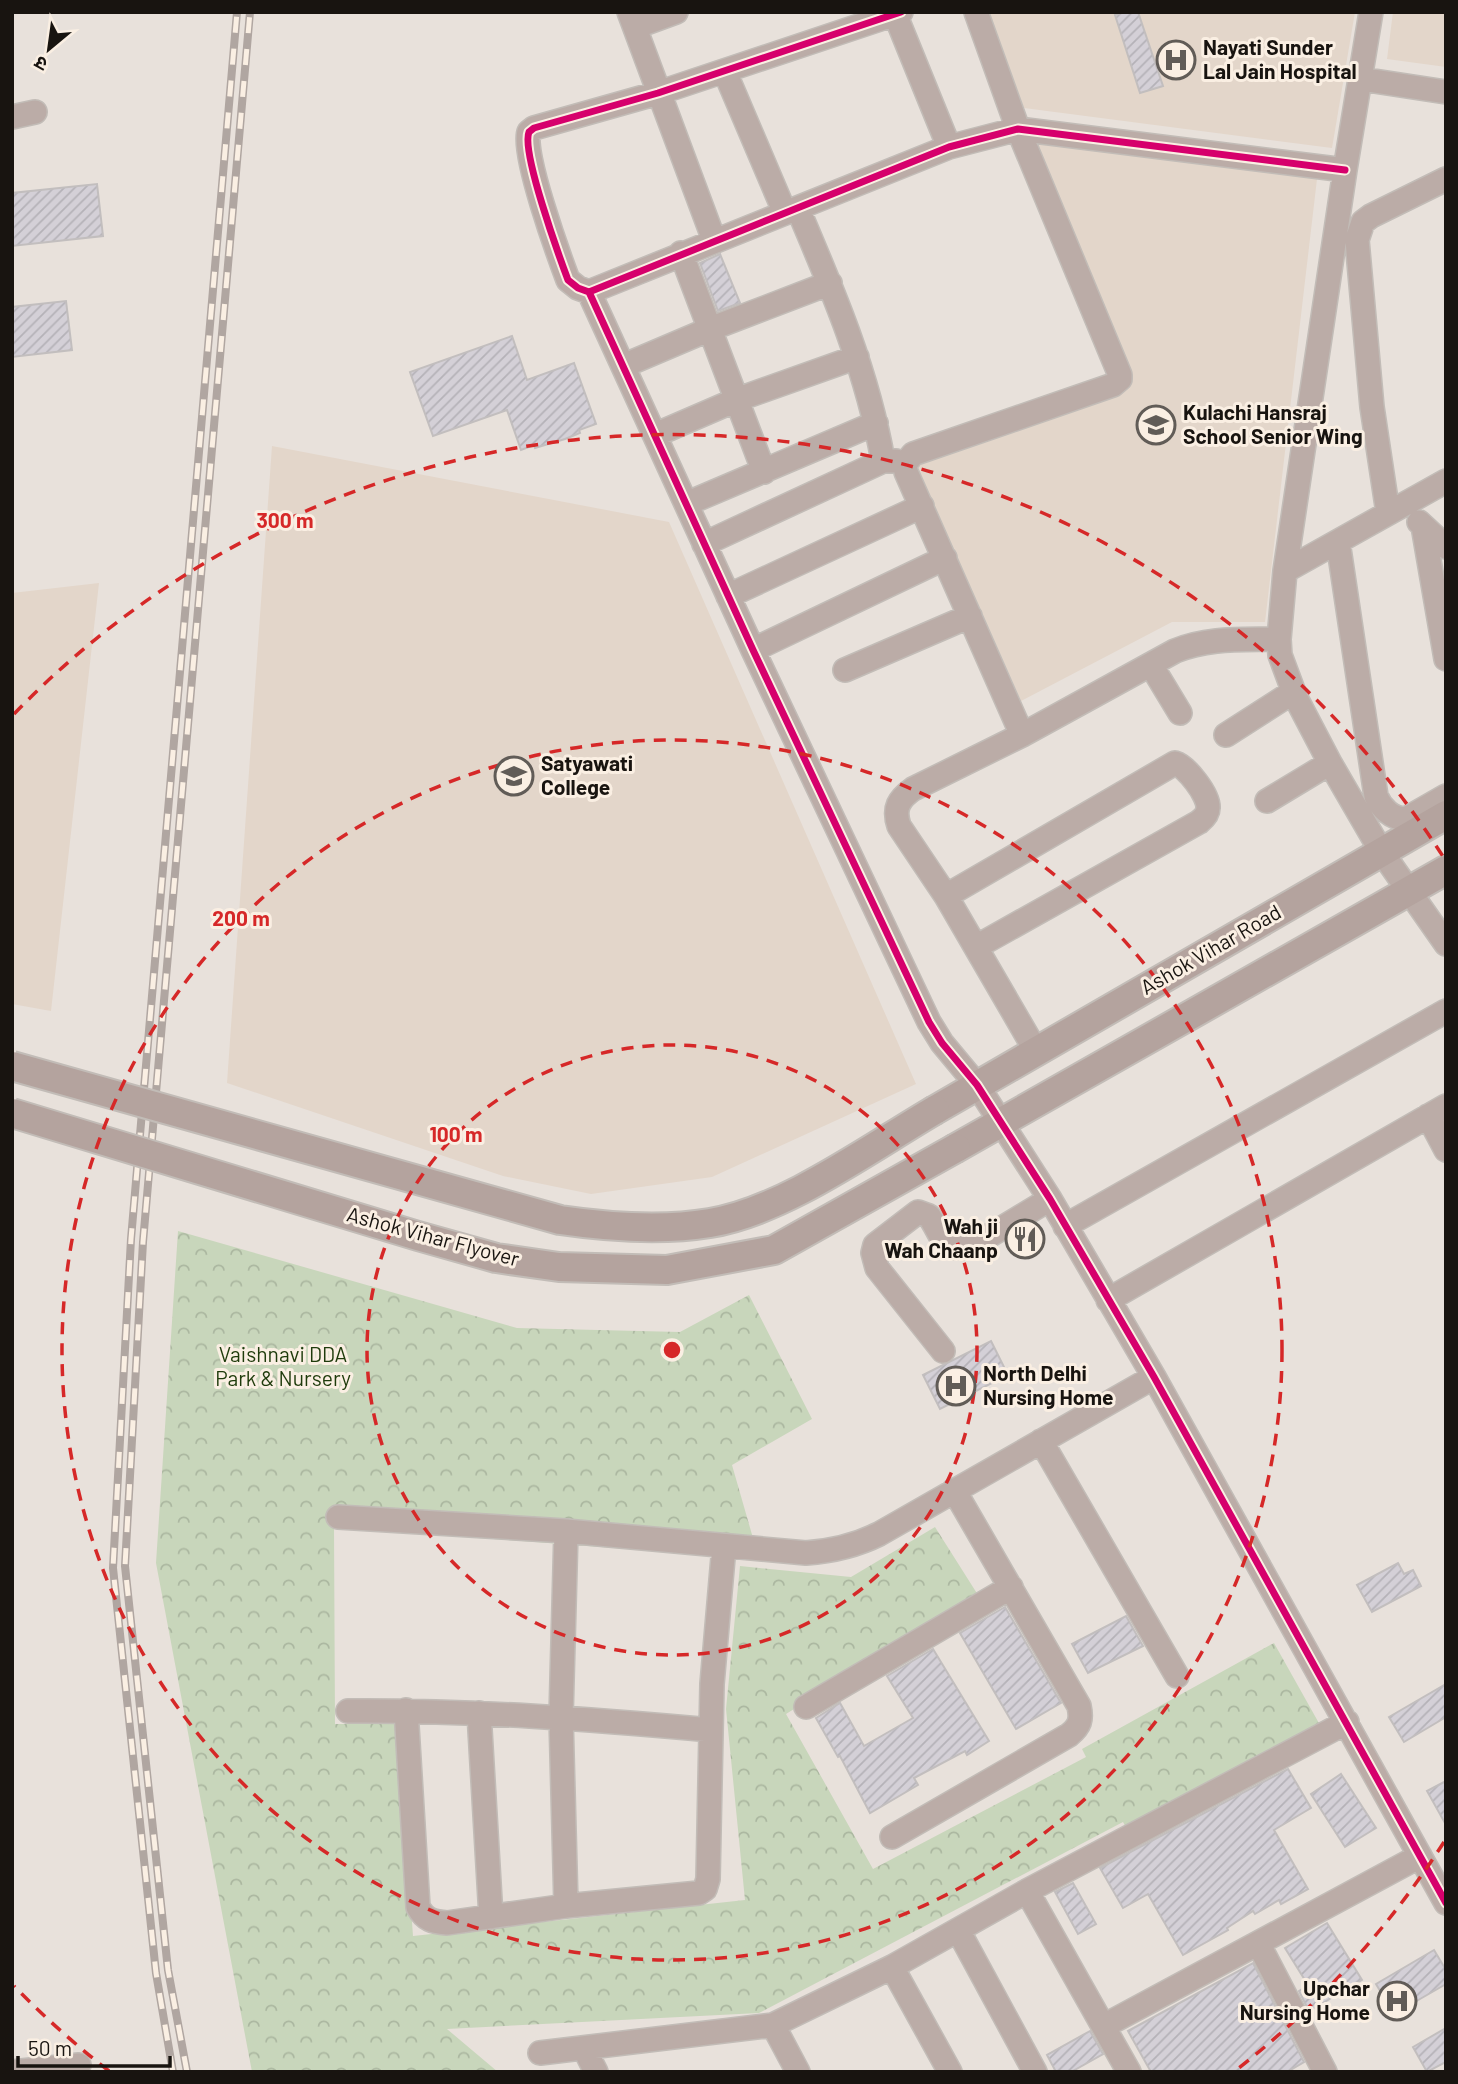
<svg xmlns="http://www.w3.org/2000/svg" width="1458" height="2084" font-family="Barlow,'Noto Sans Devanagari',sans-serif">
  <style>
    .built { fill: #e3d6ca }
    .park { fill: url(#park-crowns) }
    .building { fill: url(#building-hatch); stroke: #c2bebe; stroke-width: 2 }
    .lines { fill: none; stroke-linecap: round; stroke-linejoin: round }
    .minor-casing { stroke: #c2bcb7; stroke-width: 26 }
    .major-casing { stroke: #c2bcb7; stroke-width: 32 }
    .minor { stroke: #bbaca7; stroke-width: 23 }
    .major { stroke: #b4a39e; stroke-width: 28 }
    .rail-casing { stroke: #b0a6a1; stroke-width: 8 }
    .rail { stroke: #faefe3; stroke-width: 5; stroke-dasharray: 16; stroke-linecap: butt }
    .major-bridge-casing { stroke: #c2bcb7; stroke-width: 32; stroke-linecap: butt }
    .major-bridge { stroke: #b4a39e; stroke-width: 28 }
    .cycleway-casing { stroke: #faefe3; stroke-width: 11 }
    .cycleway { stroke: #d6006c; stroke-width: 7 }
    .ring { fill: none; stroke: #d62828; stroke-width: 3.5; stroke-dasharray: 12 9 }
    .labels { text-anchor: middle; stroke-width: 6; stroke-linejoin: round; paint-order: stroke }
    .poi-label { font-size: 21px; font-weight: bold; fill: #181410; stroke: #faefe3; text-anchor: start }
    .street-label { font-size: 21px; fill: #181410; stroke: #faefe3 }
    .park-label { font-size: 21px; fill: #1e3b0b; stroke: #faefe3 }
    .centre { fill: #d62828; stroke: #faefe3; stroke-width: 3.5 }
    .ring-label { font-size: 21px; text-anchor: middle; font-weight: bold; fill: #d62828; stroke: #faefe3; stroke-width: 6; stroke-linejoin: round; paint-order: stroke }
  </style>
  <defs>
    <pattern id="park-crowns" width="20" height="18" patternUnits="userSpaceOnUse" patternTransform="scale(1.75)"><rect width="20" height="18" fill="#c8d6bb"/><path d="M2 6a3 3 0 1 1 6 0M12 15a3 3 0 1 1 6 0" fill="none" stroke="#abb7a0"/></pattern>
    <pattern id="building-hatch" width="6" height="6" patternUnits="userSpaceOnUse" patternTransform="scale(1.75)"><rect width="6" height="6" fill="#d4d0d7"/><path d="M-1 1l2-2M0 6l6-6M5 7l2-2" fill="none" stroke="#b5b2b8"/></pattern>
  </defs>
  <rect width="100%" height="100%" fill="#e8e1db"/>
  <path class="built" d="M987,12H1355L1332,148L1024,108Z
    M1393,12H1446V67L1387,59Z
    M1031,137L1317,179L1265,622H1172L1021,701L916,466L1131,384Z
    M272,446L669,522L916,1084L712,1177L591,1194L503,1176L227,1083Z
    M99,583L51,1011L12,1004V593Z"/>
  <path class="park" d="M178,1231L517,1328L680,1332L749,1295L812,1419L732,1465L759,1559L334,1527L335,1724H398L413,1936L745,1900L726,1709L740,1566L851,1577L935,1527L978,1595L786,1714L873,1869L1086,1757L1082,1749L1274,1643L1320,1725L1128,1831L1123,1822L759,2013L447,2029L498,2072H252L156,1563Z"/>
  <path class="building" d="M1124,12H1138L1163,86L1140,93L1115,15Z
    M97,184L103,236L12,246V193Z
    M720,254L740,303L718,311L700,263Z
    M66,301L72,350L12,357V307Z
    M512,336L527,380L574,363L596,424L579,430L580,433L565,439L535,448L534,445L521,450L507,410L433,436L410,372Z
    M991,1341L1008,1375L940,1409L923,1375Z
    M1398,1563L1404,1574L1413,1570L1421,1586L1372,1612L1357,1585Z
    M1005,1607L1061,1703L1016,1729L960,1633Z
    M1126,1616L1143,1646L1088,1673L1072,1644Z
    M933,1649L989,1741L967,1755L965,1751L914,1778L918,1785L870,1813L840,1756L838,1757L816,1718L840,1703L864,1746L913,1718L887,1676Z
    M1446,1684V1717L1404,1742L1389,1717Z
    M1288,1769L1311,1808L1274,1830L1308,1889L1281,1904L1279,1900L1255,1914L1253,1911L1227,1928L1228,1930L1183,1955L1148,1894L1123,1908L1100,1868Z
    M1341,1774L1376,1828L1345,1847L1311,1794Z
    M1446,1781V1825L1427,1791Z
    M1073,1883L1096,1924L1078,1934L1055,1892Z
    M1327,1923L1362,1980L1309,2011L1299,1991L1308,1985L1285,1948Z
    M1434,1950L1446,1970V1984L1394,2014L1376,1984Z
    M1253,1963L1304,2062L1287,2072H1151L1128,2031Z
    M1446,2028V2062L1427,2072L1413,2047Z
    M1090,2031L1103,2054L1071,2072H1056L1047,2055Z"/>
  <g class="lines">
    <defs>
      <path id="minor" d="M629,12L714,240
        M901,12L658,93L534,128L529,132C521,151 559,256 568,280L578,288L589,292L949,147L1018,129L1345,170
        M976,12L1018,129L1120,375V379L1113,385L913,454L905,464L906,472L1022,735
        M1371,12L1345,170L1285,571L1279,639L1280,655L1296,698L1330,763L1381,851L1446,944
        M895,14L949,147
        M635,27L676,12
        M725,72L785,213
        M1361,79L1446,92
        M12,117L35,112
        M798,209C833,291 868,373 883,461
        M681,253L764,472
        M589,292L753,650L929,1022L942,1043L977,1085L1050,1199L1154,1377L1446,1903
        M623,366L710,329L830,283
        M655,435L736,400L857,357
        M686,504L876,423
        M1388,513L1372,407L1357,240L1363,222L1371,216L1446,179
        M1419,522L1446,547
        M1423,526L1446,659
        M1338,542L1376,796C1381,808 1392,819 1406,819L1446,796
        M704,544L883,461H896
        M1285,571L1446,481
        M728,596L922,506
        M753,650L945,558
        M1151,665L1180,713
        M845,670L970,616
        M1226,735L1293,692
        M1267,801L1330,763
        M946,896L1175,763C1186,766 1209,795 1208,808C1208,814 1204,818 1199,822L976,947
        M1036,1051L946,896L899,826C893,808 899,799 913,789L1022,735L1175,651C1209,637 1243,640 1279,639
        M1428,1116L1446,1150
        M1065,1226L1446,1011
        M1108,1300L1446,1106
        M943,1351L877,1268L873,1253L875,1245L918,1212L929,1216C943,1236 943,1256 974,1245L1050,1199
        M1041,1441L1177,1676
        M338,1517L566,1531L806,1553C833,1551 855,1546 879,1534L1154,1377
        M806,1707L1011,1587
        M406,1710L418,1907C425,1920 433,1922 447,1923L566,1906L699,1893L705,1889L708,1879L712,1684L724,1546
        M348,1711C470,1710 590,1719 711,1730
        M479,1713L491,1917
        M892,1837L1069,1735C1080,1726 1082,1720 1079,1706L954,1490
        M1027,1891L1129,2072
        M566,1906L561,1717L566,1531
        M958,1930L1035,2072
        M1258,1943L1325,2072
        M892,1967L950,2072
        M773,2025L798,2072
        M1104,2026L1420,1856
        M584,2048L596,2072
        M540,2053L773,2025L892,1967L1027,1891L1347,1722
        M12,2072L79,2065"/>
      <path id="major" d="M935,1110L1446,815
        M956,1148L1446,870"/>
    </defs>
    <use href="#minor" class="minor-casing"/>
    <use href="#major" class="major-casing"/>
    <use href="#minor" class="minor"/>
    <use href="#major" class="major"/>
    <defs>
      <path id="rail" d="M173,2072L156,1973L113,1568L131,1239L237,12
        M187,2072L168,1970L125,1566L143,1242L250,12"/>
    </defs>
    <use href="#rail" class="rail-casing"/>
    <use href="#rail" class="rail"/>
    <defs>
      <path id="major-bridge" d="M12,1066L560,1220C608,1227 662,1231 710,1223C784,1211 870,1148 935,1110
        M12,1113L418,1236L496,1258L559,1267L667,1270L774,1250L956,1148"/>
    </defs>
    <use href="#major-bridge" class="major-bridge-casing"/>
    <use href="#major-bridge" class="major-bridge"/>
    <defs>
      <path id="cycleway" d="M901,12L658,93L534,128L529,132C521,151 559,256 568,280L578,288L589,292L949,147L1018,129L1345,170
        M589,292L753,650L929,1022L942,1043L977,1085L1050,1199L1154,1377L1446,1903"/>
    </defs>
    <use href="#cycleway" class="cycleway-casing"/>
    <use href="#cycleway" class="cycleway"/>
  </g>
  <g class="ring">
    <circle cx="672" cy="1350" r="305"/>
    <circle cx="672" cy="1350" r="610"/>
    <path d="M1444 1842A915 915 0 0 1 1235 2071M109 2071A915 915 0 0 1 14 1986M14 714A915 915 0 0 1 1444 858"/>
  </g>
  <defs>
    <symbol id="hospital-ring" viewBox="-11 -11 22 22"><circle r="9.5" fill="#faefe3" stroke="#615c57" stroke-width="1.5"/><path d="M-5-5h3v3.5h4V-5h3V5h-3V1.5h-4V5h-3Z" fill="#615c57"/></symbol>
    <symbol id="school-ring" viewBox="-11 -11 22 22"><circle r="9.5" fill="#faefe3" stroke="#615c57" stroke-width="1.5"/><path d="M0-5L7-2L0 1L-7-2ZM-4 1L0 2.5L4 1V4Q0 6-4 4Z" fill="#615c57"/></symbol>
    <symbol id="restaurant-ring" viewBox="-11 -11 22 22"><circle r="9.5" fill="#faefe3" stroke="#615c57" stroke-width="1.5"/><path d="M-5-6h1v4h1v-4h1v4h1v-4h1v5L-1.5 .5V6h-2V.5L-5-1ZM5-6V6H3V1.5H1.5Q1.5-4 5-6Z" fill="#615c57"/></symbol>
  </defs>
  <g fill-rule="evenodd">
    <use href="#hospital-ring" x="1154" y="38" width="44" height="44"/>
    <use href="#school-ring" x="1134" y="403" width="44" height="44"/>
    <use href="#school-ring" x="492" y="754" width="44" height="44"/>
    <use href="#restaurant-ring" x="1003" y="1217" width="44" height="44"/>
    <use href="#hospital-ring" x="934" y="1364" width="44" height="44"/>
    <use href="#hospital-ring" x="1375" y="1979" width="44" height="44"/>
  </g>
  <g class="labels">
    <g class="poi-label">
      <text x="1203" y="55">Nayati Sunder<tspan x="1203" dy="24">Lal Jain Hospital</tspan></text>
      <text x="1183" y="420">Kulachi Hansraj<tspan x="1183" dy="24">School Senior Wing</tspan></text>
      <text x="541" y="771">Satyawati<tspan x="541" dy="24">College</tspan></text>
      <text x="998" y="1234" text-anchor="end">Wah ji<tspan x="998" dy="24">Wah Chaanp</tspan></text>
      <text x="983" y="1381">North Delhi<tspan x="983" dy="24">Nursing Home</tspan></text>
      <text x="1370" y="1996" text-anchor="end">Upchar<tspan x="1370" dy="24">Nursing Home</tspan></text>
    </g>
    <g class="street-label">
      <text transform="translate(1211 950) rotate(-30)" y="7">Ashok Vihar Road</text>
      <text transform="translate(433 1237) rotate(15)" y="7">Ashok Vihar Flyover</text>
    </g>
    <g class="park-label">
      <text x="283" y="1362">Vaishnavi DDA<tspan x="283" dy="24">Park &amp; Nursery</tspan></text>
    </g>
  </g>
  <circle cx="672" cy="1350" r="10" class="centre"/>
  <g class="ring-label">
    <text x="285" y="528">300 m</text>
    <text x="241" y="926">200 m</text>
    <text x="456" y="1142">100 m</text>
  </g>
  <rect width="1458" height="2084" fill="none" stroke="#181410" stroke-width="28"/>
  <g transform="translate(49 49) rotate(209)" stroke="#faefe3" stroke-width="5" paint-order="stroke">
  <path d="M0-5L12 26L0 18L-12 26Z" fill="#181410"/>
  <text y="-10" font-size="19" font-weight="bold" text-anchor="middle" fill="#181410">उ</text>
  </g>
  <path d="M18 2056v10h152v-10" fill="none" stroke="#181410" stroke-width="3.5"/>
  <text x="28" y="2056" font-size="21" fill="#181410" stroke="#faefe3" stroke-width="5" paint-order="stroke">50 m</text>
</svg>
